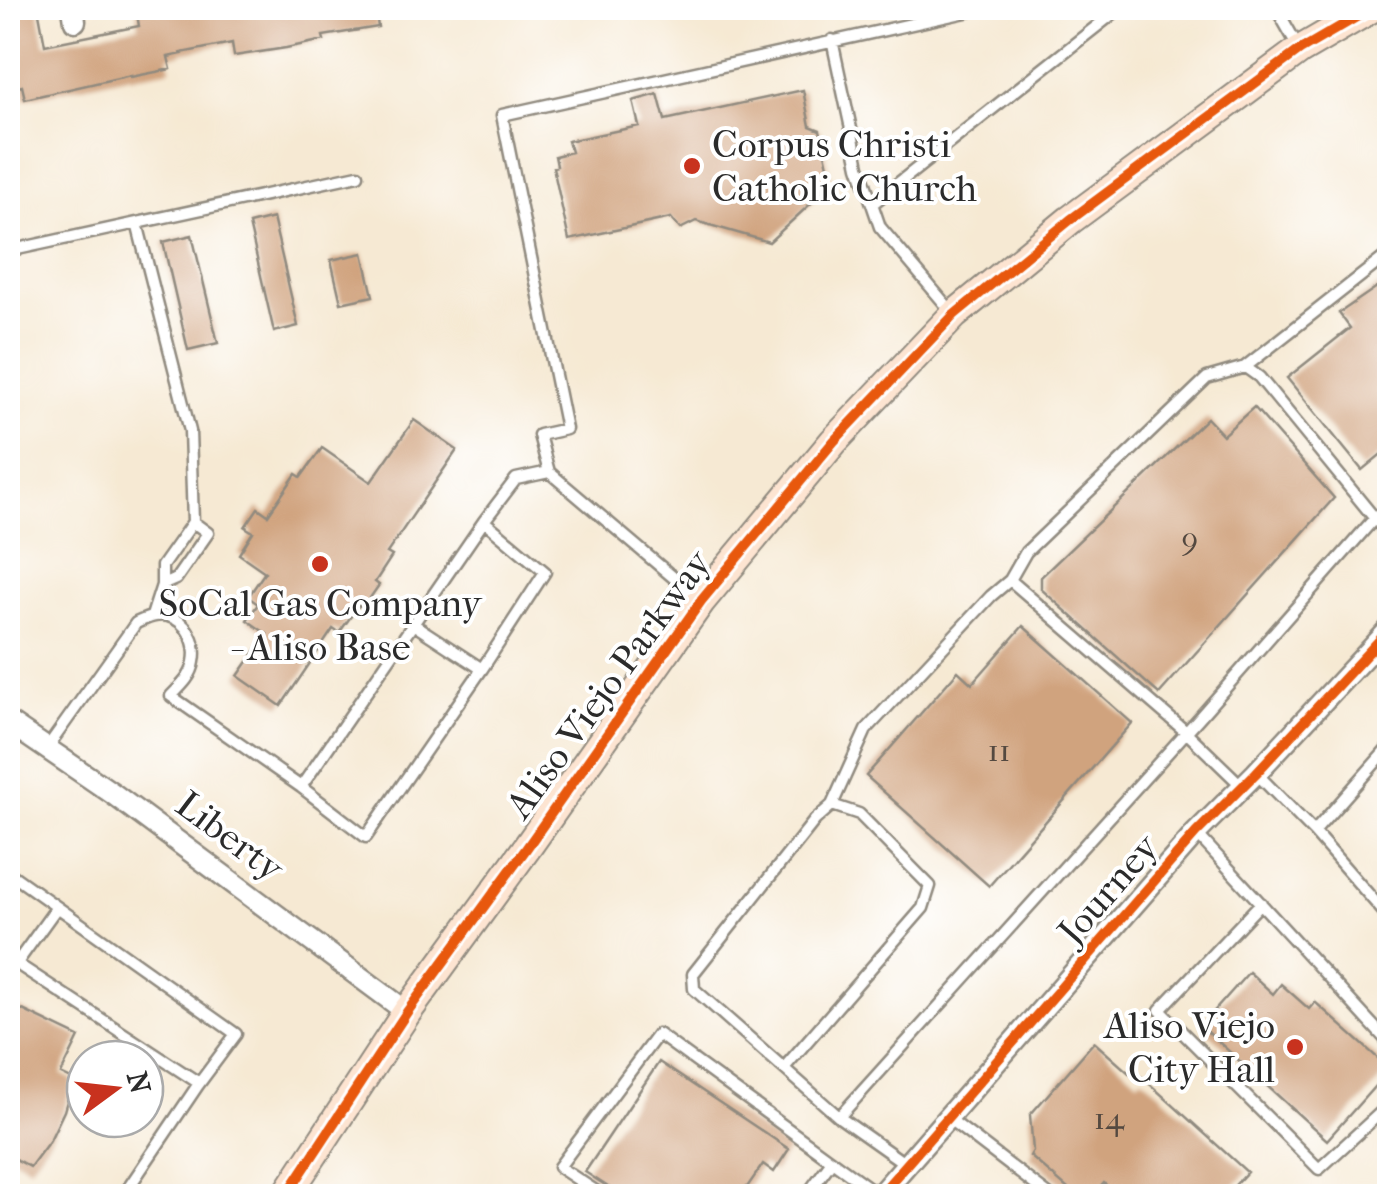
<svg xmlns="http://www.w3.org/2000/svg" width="1397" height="1204" font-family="'IM FELL French Canon',serif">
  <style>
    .building { fill: #d0a37e }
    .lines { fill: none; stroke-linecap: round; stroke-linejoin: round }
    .service-casing { stroke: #908a7f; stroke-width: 15 }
    .minor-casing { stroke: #908a7f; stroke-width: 25 }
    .secondary-casing { stroke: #908a7f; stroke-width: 32 }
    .service { stroke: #fff; stroke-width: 10 }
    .minor { stroke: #fff; stroke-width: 20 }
    .secondary { stroke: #fde4d1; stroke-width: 28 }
    .cycleway-casing { stroke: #fff; stroke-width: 16 }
    .cycleway { stroke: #e8590c; stroke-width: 10 }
    .poi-dot { fill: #c8321e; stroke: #fff; stroke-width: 4 }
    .labels { text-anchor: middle; stroke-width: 8; stroke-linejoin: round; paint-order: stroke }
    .number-label { font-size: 32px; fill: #544940 }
    .poi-label { font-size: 38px; fill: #2b2b2b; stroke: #fff; text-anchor: start }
    .street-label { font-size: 38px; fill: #2b2b2b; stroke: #fff }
  </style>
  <rect width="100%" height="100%" fill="#fff"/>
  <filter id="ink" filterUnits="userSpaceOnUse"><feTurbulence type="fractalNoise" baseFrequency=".01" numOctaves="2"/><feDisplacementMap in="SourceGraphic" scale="20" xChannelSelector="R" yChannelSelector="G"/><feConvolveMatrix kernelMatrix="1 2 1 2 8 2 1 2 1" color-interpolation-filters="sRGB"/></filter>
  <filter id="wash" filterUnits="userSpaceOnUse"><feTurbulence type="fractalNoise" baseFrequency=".0048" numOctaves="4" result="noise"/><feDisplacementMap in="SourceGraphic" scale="40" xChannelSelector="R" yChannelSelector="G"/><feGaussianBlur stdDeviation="2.25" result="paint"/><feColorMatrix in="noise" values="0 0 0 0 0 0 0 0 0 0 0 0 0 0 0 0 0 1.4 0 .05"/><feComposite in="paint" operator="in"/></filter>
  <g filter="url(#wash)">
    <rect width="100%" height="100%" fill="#f6e9d3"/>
    <g id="blocks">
      <path class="building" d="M8,8H38L45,45L139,26L136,8H375L378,27L323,36L324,40L286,48L234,56L232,43L181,53L182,54L168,57L171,69L131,77V75L25,99L22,86L8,89Z
        M803,90L810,126L820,130L832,184L769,242L696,221L680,229L671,218L569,240L553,167L557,166L555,156L571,152L568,141L639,126L633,101L658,94L665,120Z
        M273,218L298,326L274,332L249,224Z
        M192,235L218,343L188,350L163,242Z
        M363,253L373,296L341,303L331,260Z
        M1390,278V447L1362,470L1287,378L1350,328L1339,313Z
        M1254,407L1334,498L1159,694L1041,589V577L1207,418L1223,435Z
        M414,420L457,450L387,553L392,556L375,582L379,585L363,608L359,605L339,633L333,629L281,706L238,676L267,634L247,620L258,604L248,597L265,572L239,554L253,532L245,527L258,508L268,515L296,474L301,477L322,448L371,482Z
        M1023,626L1132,723L989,886L866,776L958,671L972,684Z
        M1249,972L1273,994L1281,984L1309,1009L1315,1002L1390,1069L1327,1140L1201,1026Z
        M8,1003L79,1037L61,1074L73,1080L64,1111L50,1140L30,1167L8,1155Z
        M1094,1042L1138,1081L1142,1077L1247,1172L1225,1196H1119L1104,1183L1092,1196H1076L1030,1156L1033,1151L1030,1115Z
        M659,1062L789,1149L774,1172L763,1164L741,1196H622L585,1172Z"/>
    </g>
  </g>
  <g filter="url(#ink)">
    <use href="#blocks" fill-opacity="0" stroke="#908a7f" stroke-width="2.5"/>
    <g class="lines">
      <defs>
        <path id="service" d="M1276,8L1300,50
          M832,40L859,166L880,227L951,311
          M872,204L1120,8
          M137,223L190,431L193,522L162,566V585L152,616
          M8,251L358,175
          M1245,367L1390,253
          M549,472L539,435L566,429L502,115L984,8
          M484,521L301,787L366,837L482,669L545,572L484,521L516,479L549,472L700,600
          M162,585L176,579L208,533L193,522
          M413,624L482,669
          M47,748L136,623C145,619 157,613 168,616C187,621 198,643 194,662C192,676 181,686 171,696L301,787
          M1256,773L1314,832L1390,919
          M1242,786L1185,731L1010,580L1026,552L1207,378L1245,367L1259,377L1390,537
          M832,805L866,730L991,596L1010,580
          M1314,832L1390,746
          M1196,833L1390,1044
          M8,872L236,1034L198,1085L123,1196
          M1261,903L1160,1010L1319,1169L1390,1104
          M8,958L199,1083
          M16,964L57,907
          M784,1068L923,908L930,886L859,814L832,805L815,820L693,974L694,989L839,1117L907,1165
          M839,1117L1199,718L1373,520L1390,508
          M948,1118L1050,1196
          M603,1196L559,1167L658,1034L832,1161
          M806,1196L832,1161L879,1195"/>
        <path id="minor" d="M73,8L75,21
          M8,722L112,793L407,1012
          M879,1196L1196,833L1256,773L1390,629"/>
        <path id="secondary" d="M286,1196L407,1012L526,849L701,601L834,441L954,315L1070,220L1300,50L1372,8"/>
      </defs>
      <use href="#service" class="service-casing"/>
      <use href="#minor" class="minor-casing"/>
      <use href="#secondary" class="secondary-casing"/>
      <use href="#service" class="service"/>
      <use href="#minor" class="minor"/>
      <use href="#secondary" class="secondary"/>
      <defs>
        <path id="cycleway" d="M286,1196L407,1012L526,849L701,601L834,441L954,315L1070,220L1300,50L1372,8
          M879,1196L1196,833L1256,773L1390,629"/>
      </defs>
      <use href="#cycleway" class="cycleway-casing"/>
      <use href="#cycleway" class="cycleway"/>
    </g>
  </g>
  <g class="poi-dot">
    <circle cx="692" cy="166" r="10"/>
    <circle cx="320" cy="564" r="10"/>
    <circle cx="1295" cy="1047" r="10"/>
  </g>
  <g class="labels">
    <g class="number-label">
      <text x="1190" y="549">9</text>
      <text x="999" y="761">11</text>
      <text x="1109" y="1129">14</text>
    </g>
    <g class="poi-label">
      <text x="712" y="157">Corpus Christi<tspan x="712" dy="44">Catholic Church</tspan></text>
      <text x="320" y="616" text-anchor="middle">SoCal Gas Company<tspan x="320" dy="44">- Aliso Base</tspan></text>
      <text x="1275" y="1038" text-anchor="end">Aliso Viejo<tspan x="1275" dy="44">City Hall</tspan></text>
    </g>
    <g class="street-label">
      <text transform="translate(608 684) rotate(-54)" y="13">Aliso Viejo Parkway</text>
      <text transform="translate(230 836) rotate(37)" y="13">Liberty</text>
      <text transform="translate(1108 889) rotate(-49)" y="13">Journey</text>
    </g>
  </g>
  <rect width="1397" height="1204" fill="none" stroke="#fff" stroke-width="40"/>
  <g transform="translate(115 1089) rotate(75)"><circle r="48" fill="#ffffff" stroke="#aaaaaa" stroke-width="2.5"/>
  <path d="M0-8L18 38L0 25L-18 38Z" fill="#c8321e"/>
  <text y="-15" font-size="28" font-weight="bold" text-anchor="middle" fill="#2b2b2b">N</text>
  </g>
</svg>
